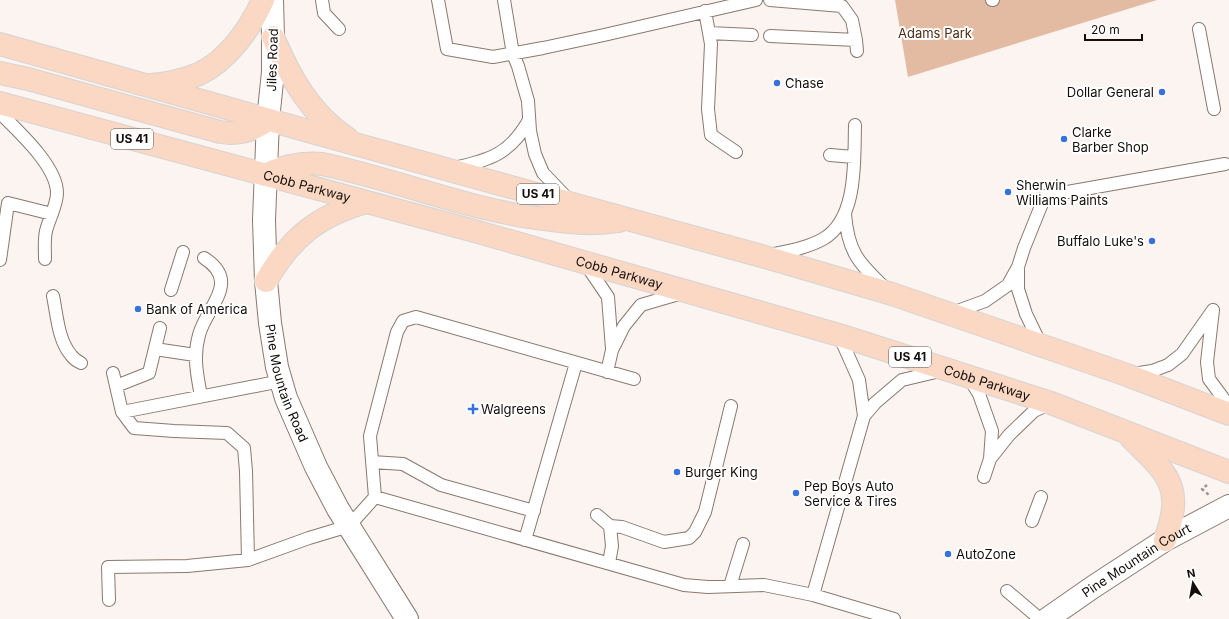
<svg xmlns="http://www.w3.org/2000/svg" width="1229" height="619" font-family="Inter,sans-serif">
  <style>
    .green { fill: #e3baa2 }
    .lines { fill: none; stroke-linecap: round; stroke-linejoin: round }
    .lane-casing { stroke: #8a796f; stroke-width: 14 }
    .secondary-casing { stroke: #8a796f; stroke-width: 24 }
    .primary-casing { stroke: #d5d4d3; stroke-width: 24 }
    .path { stroke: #99928e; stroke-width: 2.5; stroke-dasharray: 3 3; stroke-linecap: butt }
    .lane { stroke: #fff; stroke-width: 12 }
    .secondary { stroke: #fff; stroke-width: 22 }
    .primary { stroke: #fad8c4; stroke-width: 22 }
    .poi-dot { fill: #3771e0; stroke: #fff; stroke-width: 1.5 }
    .labels { text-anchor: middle; stroke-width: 4; stroke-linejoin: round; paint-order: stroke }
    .shield { fill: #fff; stroke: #5a5654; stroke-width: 1 }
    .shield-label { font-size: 12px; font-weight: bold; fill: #140e0a }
    .park-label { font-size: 13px; fill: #502b12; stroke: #fff }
    .street-label { font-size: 13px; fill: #140e0a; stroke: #fff }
    .poi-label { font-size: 13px; fill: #140e0a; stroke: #fff; text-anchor: start }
  </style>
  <rect width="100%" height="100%" fill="#fcf4f0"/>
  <path class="green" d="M895,0H1157L908,77Z"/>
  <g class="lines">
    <defs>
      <path id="lane" d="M322,0L324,13L339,29
        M438,0L447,49L493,57L543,48L604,35L756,0
        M504,0L513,54L518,66L528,101L530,131L535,154L543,173L569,200
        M770,0L842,6L852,20L856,40L857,51
        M992,0H993
        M705,11L711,44L708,109L711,135L736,152
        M1199,29L1214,109
        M709,33L752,35
        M770,36L856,40
        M0,113C18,131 57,166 57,193C57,205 49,219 46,231C44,240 45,250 45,259
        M830,155L854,157
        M454,168C490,160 510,154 529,120
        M845,214C848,253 859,263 886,289
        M770,255C788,251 807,248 823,239C858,219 854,160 855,125
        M0,260L8,203L52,214
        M585,263L608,297L612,349
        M1018,269V289L1026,314L1041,345
        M171,290L183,252
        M53,296C57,315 58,340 71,355C73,358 77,361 81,363
        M1213,310L1207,362L1209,379L1229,406
        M952,313L985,301L1008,285L1018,267L1024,248L1045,196L1225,164
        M839,335L859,380L864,416
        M155,349L195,355
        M607,372L612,350L624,326L641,305L682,293
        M113,373L122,412L134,428L174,431L227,433L244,448L246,471L248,560
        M1133,374L1152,371L1168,365L1182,354L1213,310
        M969,378L979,394L992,431L990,459L984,477
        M116,386L149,373L160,328
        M201,396C197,375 193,356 199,335C206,307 242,282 204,258
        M122,412L281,381
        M990,459L1009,435L1034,411L1051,403
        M372,462L403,464L441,485L534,511
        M375,497L370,436L397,332L403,321L416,317L634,379
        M597,515L610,526L612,546L609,563
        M1032,521L1041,497
        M610,526L622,527L664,542L689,538L695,532L705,512L731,406
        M525,540L576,363
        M730,586L743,544
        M1007,591L1040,619
        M813,595L864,416L875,403L902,380L940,371
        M109,600L108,567L187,566L248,560L309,538L349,526L375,497L684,585L708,587L764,585L813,595L894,619"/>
      <g id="secondary">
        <path id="s1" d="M272,0L273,37V72L268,120L264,220L266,281L270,323L277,367L286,398L316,467L338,509L407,619"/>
        <path id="s2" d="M1047,619L1093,587L1165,540L1229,506"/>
      </g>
      <g id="primary">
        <path d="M273,37C290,77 310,114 347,138"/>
        <path d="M0,44L326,136L765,257L892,294L1127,375L1229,414"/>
        <path d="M0,73L28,79L220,132C240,135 251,131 268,120"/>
        <path d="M151,85C166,84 184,80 199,74C228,60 250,29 263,0"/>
        <path id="s3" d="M0,103L478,232L839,335L1051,403L1229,472"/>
        <path d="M265,175C284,166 301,162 322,164C399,180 473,212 552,220C577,223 594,225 619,221"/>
        <path d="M266,281C291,237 318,216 366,202"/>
        <path d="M1132,439C1169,475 1184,487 1165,540"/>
      </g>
    </defs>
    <use href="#lane" class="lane-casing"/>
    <use href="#secondary" class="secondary-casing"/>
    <use href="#primary" class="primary-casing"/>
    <path class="path" d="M1207,485L1202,489L1209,495"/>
    <use href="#lane" class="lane"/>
    <use href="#secondary" class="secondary"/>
    <use href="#primary" class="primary"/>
  </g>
  <g class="poi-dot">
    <circle cx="777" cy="83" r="4"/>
    <circle cx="1162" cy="92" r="4"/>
    <circle cx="1064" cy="139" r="4"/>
    <circle cx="1008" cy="192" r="4"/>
    <circle cx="1152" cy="241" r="4"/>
    <circle cx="138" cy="309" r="4"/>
    <path d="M471 403h4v4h4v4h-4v4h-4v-4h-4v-4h4z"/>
    <circle cx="677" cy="472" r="4"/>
    <circle cx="796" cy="493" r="4"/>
    <circle cx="948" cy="554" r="4"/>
  </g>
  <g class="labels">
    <g class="shield">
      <rect x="111" y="129" width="42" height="20" rx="3"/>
      <rect x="517" y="184" width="42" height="20" rx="3"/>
      <rect x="889" y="347" width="42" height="20" rx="3"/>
    </g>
    <g class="shield-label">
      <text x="132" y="143">US 41</text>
      <text x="538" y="198">US 41</text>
      <text x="910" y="361">US 41</text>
    </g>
    <g class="park-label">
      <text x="935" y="38">Adams Park</text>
    </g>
    <g class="street-label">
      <text transform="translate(272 60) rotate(-88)" y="5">Jiles Road</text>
      <text dy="5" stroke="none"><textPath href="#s3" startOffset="318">Cobb Parkway</textPath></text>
      <text dy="5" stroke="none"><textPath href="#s3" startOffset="642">Cobb Parkway</textPath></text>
      <text dy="5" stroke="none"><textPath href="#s3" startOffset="1026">Cobb Parkway</textPath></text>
      <text dy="5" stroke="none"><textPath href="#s1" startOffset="386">Pine Mountain Road</textPath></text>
      <text dy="5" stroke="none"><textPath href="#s2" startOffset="107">Pine Mountain Court</textPath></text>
    </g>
    <g class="poi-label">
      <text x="785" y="88">Chase</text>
      <text x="1154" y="97" text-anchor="end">Dollar General</text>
      <text x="1072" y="137">Clarke<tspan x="1072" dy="15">Barber Shop</tspan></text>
      <text x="1016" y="190">Sherwin<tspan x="1016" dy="15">Williams Paints</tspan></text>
      <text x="1144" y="246" text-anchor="end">Buffalo Luke's</text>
      <text x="146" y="314">Bank of America</text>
      <text x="481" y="414">Walgreens</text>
      <text x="685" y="477">Burger King</text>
      <text x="804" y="491">Pep Boys Auto<tspan x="804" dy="15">Service &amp; Tires</tspan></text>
      <text x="956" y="559">AutoZone</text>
    </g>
  </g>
  <g transform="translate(1193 583) rotate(349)" stroke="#ffffff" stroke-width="3" paint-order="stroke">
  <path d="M0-3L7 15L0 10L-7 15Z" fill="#140e0a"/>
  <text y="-6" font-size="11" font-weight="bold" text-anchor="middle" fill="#140e0a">N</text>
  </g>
  <path d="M1085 34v6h57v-6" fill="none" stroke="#140e0a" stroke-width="2"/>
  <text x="1091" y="34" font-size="12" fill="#140e0a" stroke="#ffffff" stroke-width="3" paint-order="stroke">20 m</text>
</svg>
